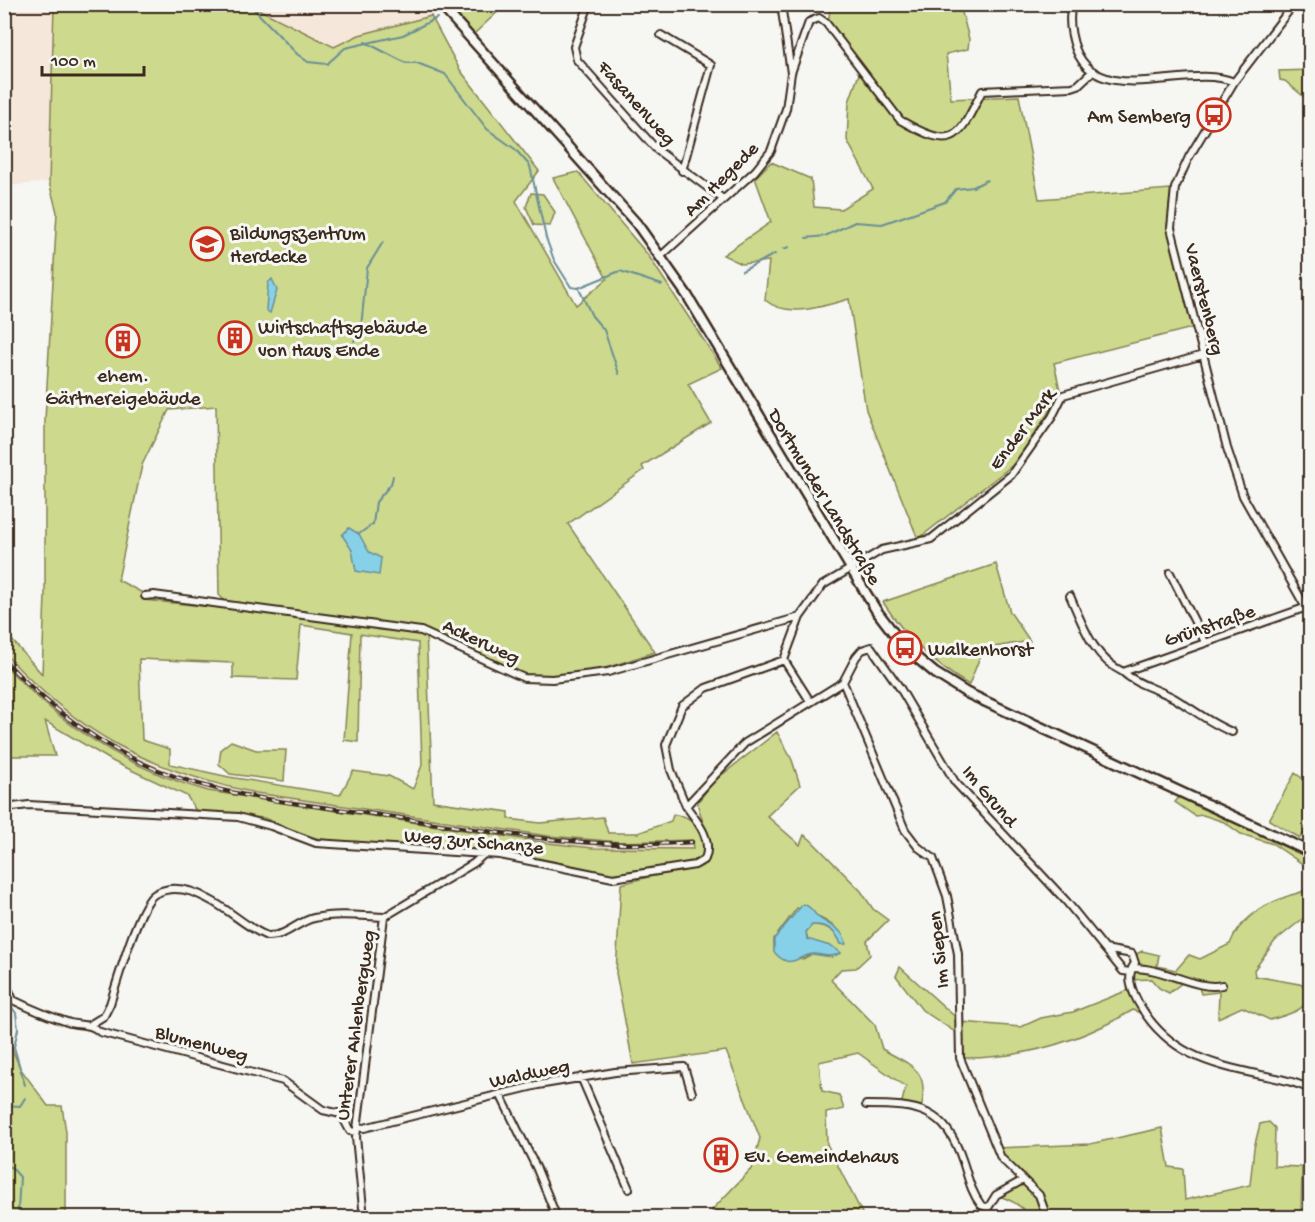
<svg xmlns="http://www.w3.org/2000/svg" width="1315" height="1222" font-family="'Gochi Hand',sans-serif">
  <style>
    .built { fill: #f6e7db }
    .green { fill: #cdd98c; stroke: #848255; stroke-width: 1.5; fill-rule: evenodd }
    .water { fill: #87d1e8; stroke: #698e97; stroke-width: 1.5 }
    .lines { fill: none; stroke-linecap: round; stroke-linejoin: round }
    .stream { stroke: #698e97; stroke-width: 2 }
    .street-casing { stroke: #3b2a1e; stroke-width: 10 }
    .secondary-casing { stroke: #3b2a1e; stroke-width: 13 }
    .street { stroke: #f6f6f2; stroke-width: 6 }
    .secondary { stroke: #f6f6f2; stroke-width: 8 }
    .rail-casing { stroke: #3b2a1e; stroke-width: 4.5 }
    .rail { stroke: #f6f6f2; stroke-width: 2; stroke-dasharray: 7; stroke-linecap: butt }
    .labels { text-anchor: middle; stroke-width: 6; stroke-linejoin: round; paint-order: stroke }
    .street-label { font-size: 20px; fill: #3b2a1e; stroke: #f6f6f2 }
    .poi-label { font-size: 20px; fill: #3b2a1e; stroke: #f6f6f2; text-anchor: start }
  </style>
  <rect width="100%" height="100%" fill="#f6f6f2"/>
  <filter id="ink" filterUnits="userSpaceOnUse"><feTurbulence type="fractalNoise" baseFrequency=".0167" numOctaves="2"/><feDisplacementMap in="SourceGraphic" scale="12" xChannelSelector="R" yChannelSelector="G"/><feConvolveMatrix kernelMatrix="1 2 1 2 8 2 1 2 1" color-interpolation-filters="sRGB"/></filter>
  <g filter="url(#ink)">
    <path class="built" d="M5,5H54L49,182L5,186Z
      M250,5H420L431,16L359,35L334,47Z
      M4,654L39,690L103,738L160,767L209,783L256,793L548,836L620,842L692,840L693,850L593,848L548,843L208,791L157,775L126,761L69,724L34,696L5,665Z"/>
    <path class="green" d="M54,5H250L334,47L359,35L431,16L460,70L539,171L516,201L576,305L607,279L553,178L578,172L648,255L722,368L688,384L711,423L642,466L644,470L568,524L655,652C615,664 561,689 519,673C488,661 458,639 426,631L433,801L509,812V819L540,823L603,817L608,833H638L671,821L673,815C694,814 704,832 704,851L699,861L611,874L504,851L332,841L310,837L264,818L196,811L187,796L114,762L45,721L55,756H5V665C61,726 128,769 208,791L548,843L593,848L693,849L692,840L620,842L548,836L256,793C148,770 80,735 5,654L4,631L42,674L45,595V420L57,212L49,182ZM216,406L219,595L233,609L144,600L141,592L118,580L142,465L169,410ZM301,625L352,633L344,740L358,742L360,634L418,643L422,765L413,789L389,776L353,771L340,795L229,777L170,764V749L142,740L139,659L233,663V678L296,680Z
      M447,5H505L474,34Z
      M832,5H960L969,39L968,49L946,54L951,99L1019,96L1039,199L1171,189L1167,227L1192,328L1054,363L1060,390L1047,415L1014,464L918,539L866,410L849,299C823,306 788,319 765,300L769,261L742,264L723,255L771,222L755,178L771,162L811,179L814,207L841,209L873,189L847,140L849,102L860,71C846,51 820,28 832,5Z
      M1310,70V102L1285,81L1280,80L1279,71Z
      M531,193L543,194L555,212L550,226L534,225L526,207Z
      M996,564L1010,612L1030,641L983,649L969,685C933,664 906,638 883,602Z
      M777,732L792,760L800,785L767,816L800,845L804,835L810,839L861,891L873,909L888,920L867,941L870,955L856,968L841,969L831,980L875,1025L882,1049C912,1066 930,1069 921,1109L901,1105L906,1087L858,1053L819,1062L822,1091L839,1095L844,1109L826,1113L827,1144L864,1217H714L712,1210L752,1168L760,1138L726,1051L633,1064L616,973L621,884L652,876L698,868L706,864L711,848L697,803L714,781ZM797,908C815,916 836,922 845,940L841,944C836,930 826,925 812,925L806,932L808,940L833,947L832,957L812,954L803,959L774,952V939Z
      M231,741L256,750H286L284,781L230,774L219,764L221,749Z
      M1295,773L1310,784V827L1300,838L1269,820Z
      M1183,793L1310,852V869L1273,844L1241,834L1224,822L1203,815L1195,816L1175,802Z
      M1310,888V913L1275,941L1254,970L1255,976L1310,986C1310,1011 1292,1013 1270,1020L1242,1007L1218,1018L1219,992L1201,994L1197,981L1188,978L1169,993L1159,988L1151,979L1130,980L1133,956L1142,951L1159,955L1157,966L1176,970L1189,955L1200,959L1230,944C1238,922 1261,906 1283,898C1292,894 1302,893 1310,888Z
      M900,967L961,1022L1021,1027L1041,1018L1073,1012L1131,989L1147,1016L1133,1010C1081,1041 1022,1059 960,1058L961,1036L922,1010L896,976Z
      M5,1041L10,1044L20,1068L48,1106H62L66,1132V1217H5L4,1103L8,1102L5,1094Z
      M1269,1122L1275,1128L1274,1166L1302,1167L1301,1217H1029C1023,1205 1009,1199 996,1195L1023,1180L1001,1158L997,1148L1090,1144L1162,1128L1169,1167L1183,1169L1185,1200L1250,1185L1254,1148L1260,1124Z"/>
    <path class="water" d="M272,279L277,290L270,313L266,310L268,283Z
      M349,528L359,534L369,552L381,558L379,575L356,571L352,550L342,535Z
      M803,904C811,906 812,911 818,917C829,927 843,926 846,944H841C836,930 826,924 812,925L806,932L807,939L833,947L841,953C830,959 823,954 813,954C796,956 791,971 774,952V939Z"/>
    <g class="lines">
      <path class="stream" d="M249,4L297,54L308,62L327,64L345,48L403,35L437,18
        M365,42L406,63H417L445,74L487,129L515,149L530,166L546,238L554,260L571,287L578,288L620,271L662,285
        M806,238L825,236L855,222L882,224L945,202L956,189L973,187L987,180
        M784,249L789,247
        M742,271L775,254
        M579,289L592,316L604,330L619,374
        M354,341L361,327L367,268L383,242
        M359,534L373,524L376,502L391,484L393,476
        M4,997L16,1013L18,1029L14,1047L25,1085
        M4,1105L20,1106L25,1098
        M4,1167H11L20,1177L18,1210L20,1218"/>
      <defs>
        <path id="street" d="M589,4L574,47L577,60L657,150L723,199
          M1072,4C1068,19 1071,36 1076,50C1101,110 1189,62 1234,82
          M1294,4L1234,82L1189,157L1175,188L1171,228L1227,448L1243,496L1310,615
          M661,35L711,65L682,171
          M791,73L809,22L819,18L826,23L900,120C955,152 958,139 982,91L1072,87L1078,85L1093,71
          M661,256L755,171L771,151L786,109L791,73L781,4
          M1170,573L1205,642
          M145,596L154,595L421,631L524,678L552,679L608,672L800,617
          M1070,596C1083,625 1093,658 1123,672L1307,607
          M784,660L810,701
          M1123,672C1137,685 1158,689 1174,698C1194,710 1211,724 1232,732
          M843,682L905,830L918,847L933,858L947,896L958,954L960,1058L1001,1158L1039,1195L1047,1218
          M686,806L671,770L666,745L682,706L706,688L784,660L800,617L823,585L882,550L931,539L1011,475L1052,417L1063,395L1203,355
          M4,808L29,805L238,817L271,826L316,843L500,855L613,878L695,865L705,859C713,839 697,821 686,806L745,743L843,682L856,657L862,650L871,647L900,688L955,782L1066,901L1123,971L1131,972
          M384,917L474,863L483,855
          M1105,949L1132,954L1135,963C1126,976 1131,989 1138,1002C1166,1053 1209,1064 1261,1075C1278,1078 1296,1082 1310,1089
          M1132,968C1163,967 1197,991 1222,985
          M4,979L13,1000C31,1009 51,1017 70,1023C83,1026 90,1023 100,1032L283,1081L323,1110L341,1114L350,1131L356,1132
          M91,1024L104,1016L110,1004C117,983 139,903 155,894C173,884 192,890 208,899C229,909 245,927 267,936C287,937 296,922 314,918C336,913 362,916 384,917
          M581,1077L629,1189
          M500,1094L537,1169L557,1218
          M866,1105C919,1105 945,1108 963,1162C968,1177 971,1192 981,1205L988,1208L996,1195L1023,1180
          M358,1127L364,1128L538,1085L615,1072L684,1067L692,1093
          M364,1218L356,1137L384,917"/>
        <path id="secondary" d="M440,4L637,224L687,295L876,610L905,648L935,673L967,693L1310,852"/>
      </defs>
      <use href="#street" class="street-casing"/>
      <use href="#secondary" class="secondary-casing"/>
      <use href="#street" class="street"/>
      <use href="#secondary" class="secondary"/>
      <defs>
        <path id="rail" d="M4,660C48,707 99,746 158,770C228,799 306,804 380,815C484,830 587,851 692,842"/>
      </defs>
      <use href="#rail" class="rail-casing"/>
      <use href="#rail" class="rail"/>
    </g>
  </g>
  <defs>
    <symbol id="bus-ring" viewBox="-11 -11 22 22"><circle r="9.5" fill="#f6f6f2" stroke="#c8321e" stroke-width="1.5"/><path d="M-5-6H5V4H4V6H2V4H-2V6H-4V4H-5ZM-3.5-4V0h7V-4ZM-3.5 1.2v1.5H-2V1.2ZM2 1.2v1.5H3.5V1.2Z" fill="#c8321e"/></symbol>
    <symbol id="school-ring" viewBox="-11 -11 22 22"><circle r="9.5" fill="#f6f6f2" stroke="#c8321e" stroke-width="1.5"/><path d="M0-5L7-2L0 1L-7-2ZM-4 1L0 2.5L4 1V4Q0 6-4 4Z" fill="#c8321e"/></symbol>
    <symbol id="building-ring" viewBox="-11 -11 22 22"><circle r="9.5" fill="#f6f6f2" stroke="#c8321e" stroke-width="1.5"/><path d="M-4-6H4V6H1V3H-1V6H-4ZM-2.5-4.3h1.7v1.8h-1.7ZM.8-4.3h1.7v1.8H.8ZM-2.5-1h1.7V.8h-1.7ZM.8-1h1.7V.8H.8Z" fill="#c8321e"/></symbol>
  </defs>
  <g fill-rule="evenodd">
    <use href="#bus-ring" x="1195" y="96" width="38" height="38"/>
    <use href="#school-ring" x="188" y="225" width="38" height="38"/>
    <use href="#building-ring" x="216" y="319" width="38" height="38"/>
    <use href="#building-ring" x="104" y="322" width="38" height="38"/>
    <use href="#bus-ring" x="886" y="629" width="38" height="38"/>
    <use href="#building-ring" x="702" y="1136" width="38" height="38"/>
  </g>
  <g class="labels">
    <g class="street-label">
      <text transform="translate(638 102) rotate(48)" y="7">Fasanenweg</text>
      <text transform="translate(720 178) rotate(-45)" y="7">Am Hegede</text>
      <text transform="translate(1206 299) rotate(76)" y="7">Vaerstenberg</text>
      <text transform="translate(1021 428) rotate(-53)" y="7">Ender Mark</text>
      <text transform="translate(826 496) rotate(59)" y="7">Dortmunder Landstraße</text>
      <text transform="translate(1209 624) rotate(-19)" y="7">Grünstraße</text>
      <text transform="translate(482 640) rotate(25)" y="7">Ackerweg</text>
      <text transform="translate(991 795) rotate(50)" y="7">Im Grund</text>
      <text transform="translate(474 840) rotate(5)" y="7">Weg zur Schanze</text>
      <text transform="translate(937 950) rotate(-96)" y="7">Im Siepen</text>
      <text transform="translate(354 1025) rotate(-82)" y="7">Unterer Ahlenbergweg</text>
      <text transform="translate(202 1042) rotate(15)" y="7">Blumenweg</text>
      <text transform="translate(529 1072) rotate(-12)" y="7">Waldweg</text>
    </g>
    <g class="poi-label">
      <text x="1191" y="122" text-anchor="end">Am Semberg</text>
      <text x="230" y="239">Bildungszentrum<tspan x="230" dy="23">Herdecke</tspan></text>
      <text x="258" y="333">Wirtschaftsgebäude<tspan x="258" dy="23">von Haus Ende</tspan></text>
      <text x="123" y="381" text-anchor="middle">ehem.<tspan x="123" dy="23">Gärtnereigebäude</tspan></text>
      <text x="928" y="655">Walkenhorst</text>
      <text x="744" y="1162">Ev. Gemeindehaus</text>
    </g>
  </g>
  <rect width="1315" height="1222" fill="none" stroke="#f6f6f2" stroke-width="24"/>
  <rect x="12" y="12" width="1291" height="1198" fill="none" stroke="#3b2a1e" stroke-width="2" filter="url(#ink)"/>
  <path d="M42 66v9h102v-9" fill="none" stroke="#3b2a1e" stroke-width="3"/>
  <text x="51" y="66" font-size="18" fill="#3b2a1e" stroke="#f6f6f2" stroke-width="4.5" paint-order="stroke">100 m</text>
</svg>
